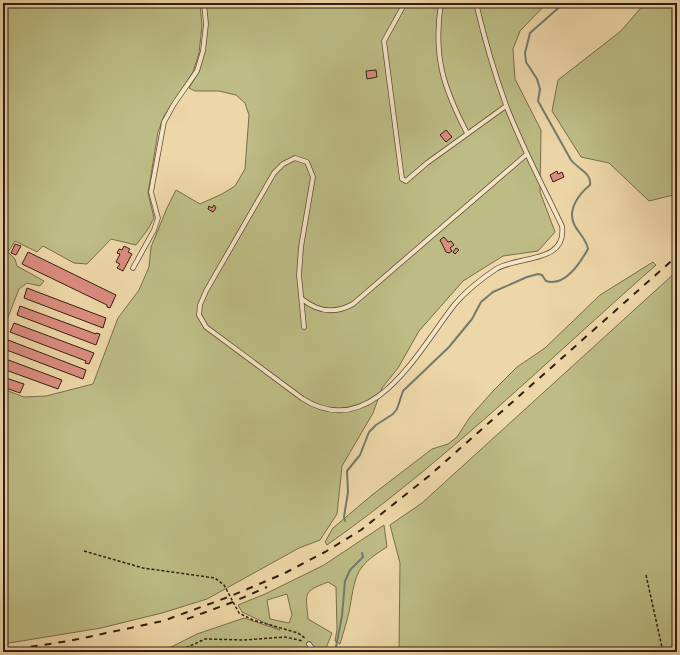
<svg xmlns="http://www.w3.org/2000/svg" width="680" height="655" font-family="'Gentium Book Plus',serif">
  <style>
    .green { fill: #bdbc84; stroke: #786d4c; fill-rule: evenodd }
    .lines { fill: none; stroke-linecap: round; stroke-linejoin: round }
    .stream { stroke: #717b6f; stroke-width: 2 }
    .building { fill: #db8c7f; stroke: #331e13 }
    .lane-casing { stroke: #624c38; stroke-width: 5.5 }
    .path { stroke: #331e13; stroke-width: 1.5; stroke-dasharray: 3 2; stroke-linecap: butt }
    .lane { stroke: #f3e4c6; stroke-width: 4 }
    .rail { stroke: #331e13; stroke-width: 2; stroke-dasharray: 7 7; stroke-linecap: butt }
  </style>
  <rect width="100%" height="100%" fill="#edd6a7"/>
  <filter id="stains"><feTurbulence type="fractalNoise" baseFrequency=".005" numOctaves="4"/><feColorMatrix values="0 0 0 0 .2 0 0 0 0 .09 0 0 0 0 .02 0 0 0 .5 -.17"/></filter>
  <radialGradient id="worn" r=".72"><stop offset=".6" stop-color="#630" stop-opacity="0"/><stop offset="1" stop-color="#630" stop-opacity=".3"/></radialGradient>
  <path class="green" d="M3,3H200L202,26L199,53L193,72L164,116L158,132L148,193L154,218L148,229L136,245L111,239L87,264L74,263L43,246L37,252L15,241L8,252L15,259L17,266L44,281L40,286L27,283L19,289L3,330Z
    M205,3H547L520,31L513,49L515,79L541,130L540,192L555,232L538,251L503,256L463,281L419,331L398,368L382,388L373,413L342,466L337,514L320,540L299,548L207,599L162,613L101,628L3,644V389L24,397L46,396L93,384L118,318L139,290L149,267L151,247L167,208L176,190L200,204L222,194L235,186L245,169L249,115L245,103L236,95L219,91H195L189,88L199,72L203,57Z
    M645,3H677V194L649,201L609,163L581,157L552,111L558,80L621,31Z
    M653,262L656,265C548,360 445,462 327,545L325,542L333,528L372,495L432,449L448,444L457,437L470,417L493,391L517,367L545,348L600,295Z
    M677,271V652H399L400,563L390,525L422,503Z
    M384,525L387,547C360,564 356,570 351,601C349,616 344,630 340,644L335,641L337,629L336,587L328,582C302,592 306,593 308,619L332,633L326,648L327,652H161L197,634L244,618L280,630L242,612L238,605L265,594L324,565ZM287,594L292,615L289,623L270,619L267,600Z"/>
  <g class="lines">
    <path class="stream" d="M345,521L344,517L348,492L347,471L360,455L369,432L376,425L393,414L397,409L403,391L449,347L472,319L481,302L493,292L527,277L538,274L542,275L546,281C565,287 580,263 588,249C586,238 578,233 574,224C567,209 580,193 590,185C592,173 578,169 571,160L538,101L540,89L537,79L526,62L525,53L530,33L564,3
      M335,652L342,616L345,581L350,570L363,557L362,553"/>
  </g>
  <path class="building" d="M376,70L377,77L367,79L366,71Z
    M446,130L452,137L446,142L440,135Z
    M557,171L558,174L562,172L564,177L553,182L550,175Z
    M214,205L216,208L213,212L208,209L209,206L212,208Z
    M444,237L448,242L451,241L454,245L450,248L452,251L449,253L446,252L440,240Z
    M15,244L21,246L16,255L11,253Z
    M124,246L130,249L128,252L132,254L123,271L117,268L120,264L116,262L120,254L117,253L119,249L122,250Z
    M456,248L459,250L455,254L453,252Z
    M28,252L116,295L110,308L107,307V305L22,264Z
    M27,288L106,318L103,328L24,298Z
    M20,306L96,334V333L100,334L96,345L17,315Z
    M14,323L94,353L89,364L85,363L86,361L10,332Z
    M8,340L86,370L83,379L4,349Z
    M3,358L62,380L58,389L3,369Z
    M3,377L24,384L20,393L3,387Z"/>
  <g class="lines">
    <defs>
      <path id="lane" d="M405,3L384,41L402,179L406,181L427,163L506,106
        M441,3C433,56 443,87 467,133
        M133,268L154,230L158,218L151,192L164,122L174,104L197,71L203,51L206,24L204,3
        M302,299C318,312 335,314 353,304L527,154
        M304,327L299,275L301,247L313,177L307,162L295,158L283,164L274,173L206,291L200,305L199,315L206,327L303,399C373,443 419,349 455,304C467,290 481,279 496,269C519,255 567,264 562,226C543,186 522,147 506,105C494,72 484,37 476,3
        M309,644L315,652"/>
    </defs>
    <use href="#lane" class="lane-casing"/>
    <path class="path" d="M84,551L143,568L215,578L224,585L239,613L253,620L298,633L306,639
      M646,575L663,652
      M177,652L205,639L244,640L285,637L303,641"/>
    <use href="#lane" class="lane"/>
    <path class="rail" d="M187,619L233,602L267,587
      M3,651L69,641L163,621L231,596L285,573L325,552L361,530L429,476L677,256"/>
  </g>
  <rect width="680" height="655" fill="none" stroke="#edd6a7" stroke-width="16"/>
  <rect x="4" y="4" width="672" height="647" fill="none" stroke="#331e13" stroke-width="2"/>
  <rect x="8" y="8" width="664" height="639" fill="none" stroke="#331e13"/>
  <rect width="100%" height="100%" filter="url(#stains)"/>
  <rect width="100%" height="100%" fill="url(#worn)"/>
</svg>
